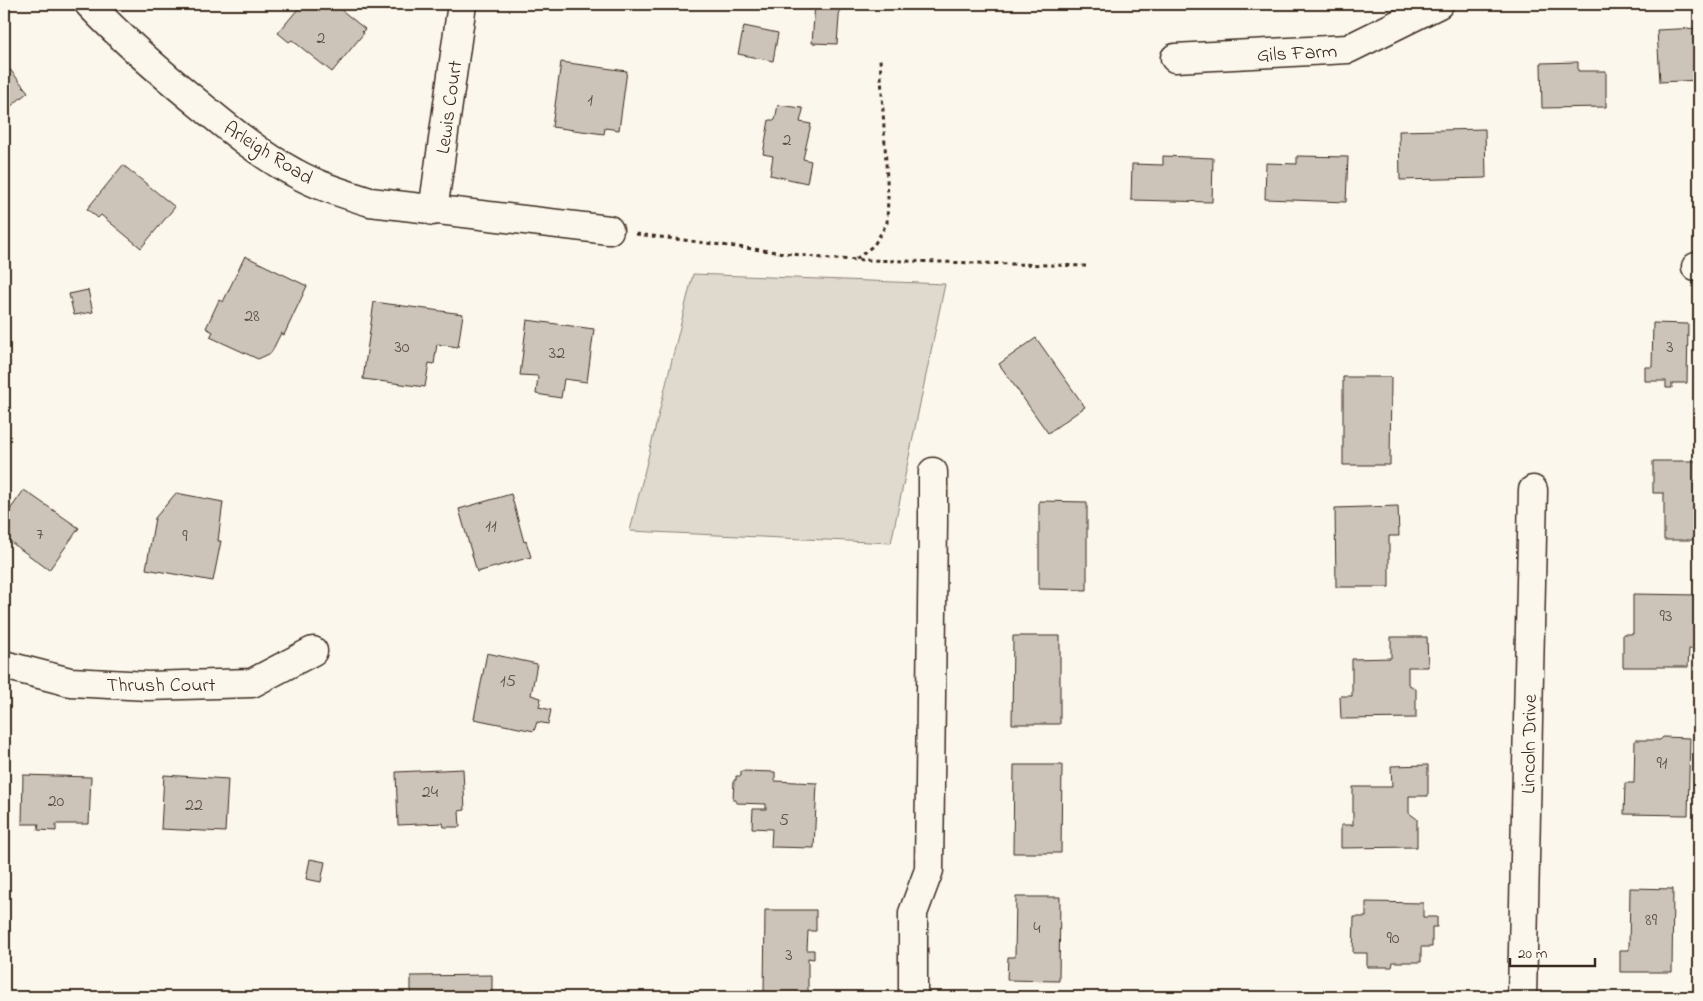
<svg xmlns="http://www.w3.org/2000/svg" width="1703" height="1001" font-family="'Indie Flower',sans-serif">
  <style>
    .green { fill: #dfd9ce; stroke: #8d8276 }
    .building { fill: #ccc4b9; stroke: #3b2a1e }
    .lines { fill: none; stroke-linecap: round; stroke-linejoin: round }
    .minor-casing { stroke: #3b2a1e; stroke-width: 31 }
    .path { stroke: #3b2a1e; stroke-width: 3; stroke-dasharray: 4 4; stroke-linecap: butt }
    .minor { stroke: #fbf7ec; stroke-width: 28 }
    .labels { text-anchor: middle; stroke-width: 4; stroke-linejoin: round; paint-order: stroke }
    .number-label { font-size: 18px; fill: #5f5045 }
    .street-label { font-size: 20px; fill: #3b2a1e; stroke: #fbf7ec }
  </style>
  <rect width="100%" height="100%" fill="#fbf7ec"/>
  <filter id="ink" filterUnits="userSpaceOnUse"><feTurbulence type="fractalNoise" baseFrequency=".02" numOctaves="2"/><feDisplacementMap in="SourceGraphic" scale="10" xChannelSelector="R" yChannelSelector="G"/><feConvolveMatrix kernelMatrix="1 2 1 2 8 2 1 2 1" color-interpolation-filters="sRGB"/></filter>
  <g filter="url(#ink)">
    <path class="green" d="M693,274L945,284L891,543L630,531Z"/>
    <path class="building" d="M302,4H334L365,29L362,32L364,33L332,72L292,40L289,42L278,33Z
      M815,4H840L837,44L812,43Z
      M744,26L778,33L773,61L738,54Z
      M1699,28V80L1660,82L1657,30Z
      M4,62L28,92L4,112Z
      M561,62L627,71L619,130L605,128L604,134L552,127Z
      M1578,62V71H1606V107L1542,108L1541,63Z
      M778,105L802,108L803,110L800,122L811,124L803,159L811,161L807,183L770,175L773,156L763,154L769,120H775Z
      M1485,129L1486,178L1400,180L1399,131Z
      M1163,156L1213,158L1212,202L1131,200L1132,164L1163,165Z
      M1297,156L1348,157L1346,202L1265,199L1266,163L1297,164Z
      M123,165L175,207L141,248L101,215L98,218L87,209Z
      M245,256L307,286L284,335L281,333L271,353L258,359L210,337L213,332L206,328L219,300L223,302Z
      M88,290L93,312L74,315L69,294Z
      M374,302L463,314L458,347L437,344L434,364L429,363L425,387L363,379Z
      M527,320L594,329L587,382L564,379L561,398L536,394L538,376L520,375Z
      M1653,323L1688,324L1687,383H1672V388H1666V381H1645V367H1652Z
      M1036,338L1085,407L1048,433L999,364Z
      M1343,377H1391L1390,465H1343Z
      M1653,461H1699V540H1664V493H1653Z
      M24,490L79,528L49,570L4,537V518Z
      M176,493L223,502L218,541H221L213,581L146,569L155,518Z
      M511,494L524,542L526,541L531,557L477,572L459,509Z
      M1039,501L1087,502V590L1039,589Z
      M1398,506L1399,536H1389V587H1336L1335,508Z
      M1633,594L1699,595V647L1697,649H1689L1688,667H1623V634H1633Z
      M1013,636H1060V724H1012Z
      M1391,637H1427L1428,667H1408V684L1416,689V718L1341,719L1340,696H1352V659L1391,658Z
      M487,653L537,664L531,695L541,698L539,707L551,710L548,724L537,722L534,731L474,719Z
      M1663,737L1690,738L1688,815L1624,814L1625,783H1634L1635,740H1660Z
      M1014,765H1062L1061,853H1013Z
      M1428,765V796H1409V813L1417,819V847L1341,848V825H1353V787H1392L1391,766Z
      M463,769L465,810L459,811L460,827H444L443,823L398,825L396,772Z
      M741,771L775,772V781L817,783L814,848L771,847L772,829L752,828L753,809H766V804L736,803V800H733L734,780H736V776H741Z
      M23,775L91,777L89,824H56V831L38,830L39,824H22Z
      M164,775L228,779L225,832L161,829Z
      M310,859L325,862L321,882L306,879Z
      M1630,888L1673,889L1672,972H1620V950H1629Z
      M1016,897H1060L1059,981L1007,980L1008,957H1015Z
      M1366,902L1423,903V917H1437V927H1432V947H1421V962H1393L1392,967H1367V953H1353L1354,917H1366Z
      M765,910H816V931H808L807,950H814V959L808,958V994H764Z
      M492,975V997H411V976Z"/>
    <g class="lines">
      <defs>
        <path id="minor" d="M89,4C123,40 161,73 199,104C228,128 261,155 295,173C318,186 345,194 370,202L609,230
          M1175,58L1348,49L1439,4
          M433,211L462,4
          M1696,267H1699
          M4,665L70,682L148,686L252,683L313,651
          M913,997V913L929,870L933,522V472
          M1522,997L1533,490"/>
      </defs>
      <use href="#minor" class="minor-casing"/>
      <path class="path" d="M636,234L831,259L1086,266
        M856,259L874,245L887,223L888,197L880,59"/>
      <use href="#minor" class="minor"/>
    </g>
  </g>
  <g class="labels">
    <g class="number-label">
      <text x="321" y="43">2</text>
      <text x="590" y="105">1</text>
      <text x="787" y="145">2</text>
      <text x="252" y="321">28</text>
      <text x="402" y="352">30</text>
      <text x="1670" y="352">3</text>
      <text x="557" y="358">32</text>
      <text x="491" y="531">11</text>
      <text x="40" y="539">7</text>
      <text x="185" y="541">9</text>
      <text x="1666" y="621">93</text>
      <text x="508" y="686">15</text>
      <text x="1662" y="768">91</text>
      <text x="430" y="797">24</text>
      <text x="56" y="806">20</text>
      <text x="194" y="810">22</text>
      <text x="784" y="825">5</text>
      <text x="1651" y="925">89</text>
      <text x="1037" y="933">4</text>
      <text x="1393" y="943">90</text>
      <text x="789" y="960">3</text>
    </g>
    <g class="street-label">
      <text transform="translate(1297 52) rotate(-3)" y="7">Gils Farm</text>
      <text transform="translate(448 107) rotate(-82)" y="7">Lewis Court</text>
      <text transform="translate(269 152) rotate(32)" y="7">Arleigh Road</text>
      <text x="161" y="691">Thrush Court</text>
      <text transform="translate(1528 744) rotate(-89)" y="7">Lincoln Drive</text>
    </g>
  </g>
  <rect width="1703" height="1001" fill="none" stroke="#fbf7ec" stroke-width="20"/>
  <rect x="10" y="10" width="1683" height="981" fill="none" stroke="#3b2a1e" stroke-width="2" filter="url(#ink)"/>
  <path d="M1510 958v8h85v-8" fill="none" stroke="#3b2a1e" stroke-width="2.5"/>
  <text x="1518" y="958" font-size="15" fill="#3b2a1e" stroke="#fbf7ec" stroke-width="4" paint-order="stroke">20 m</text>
</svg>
